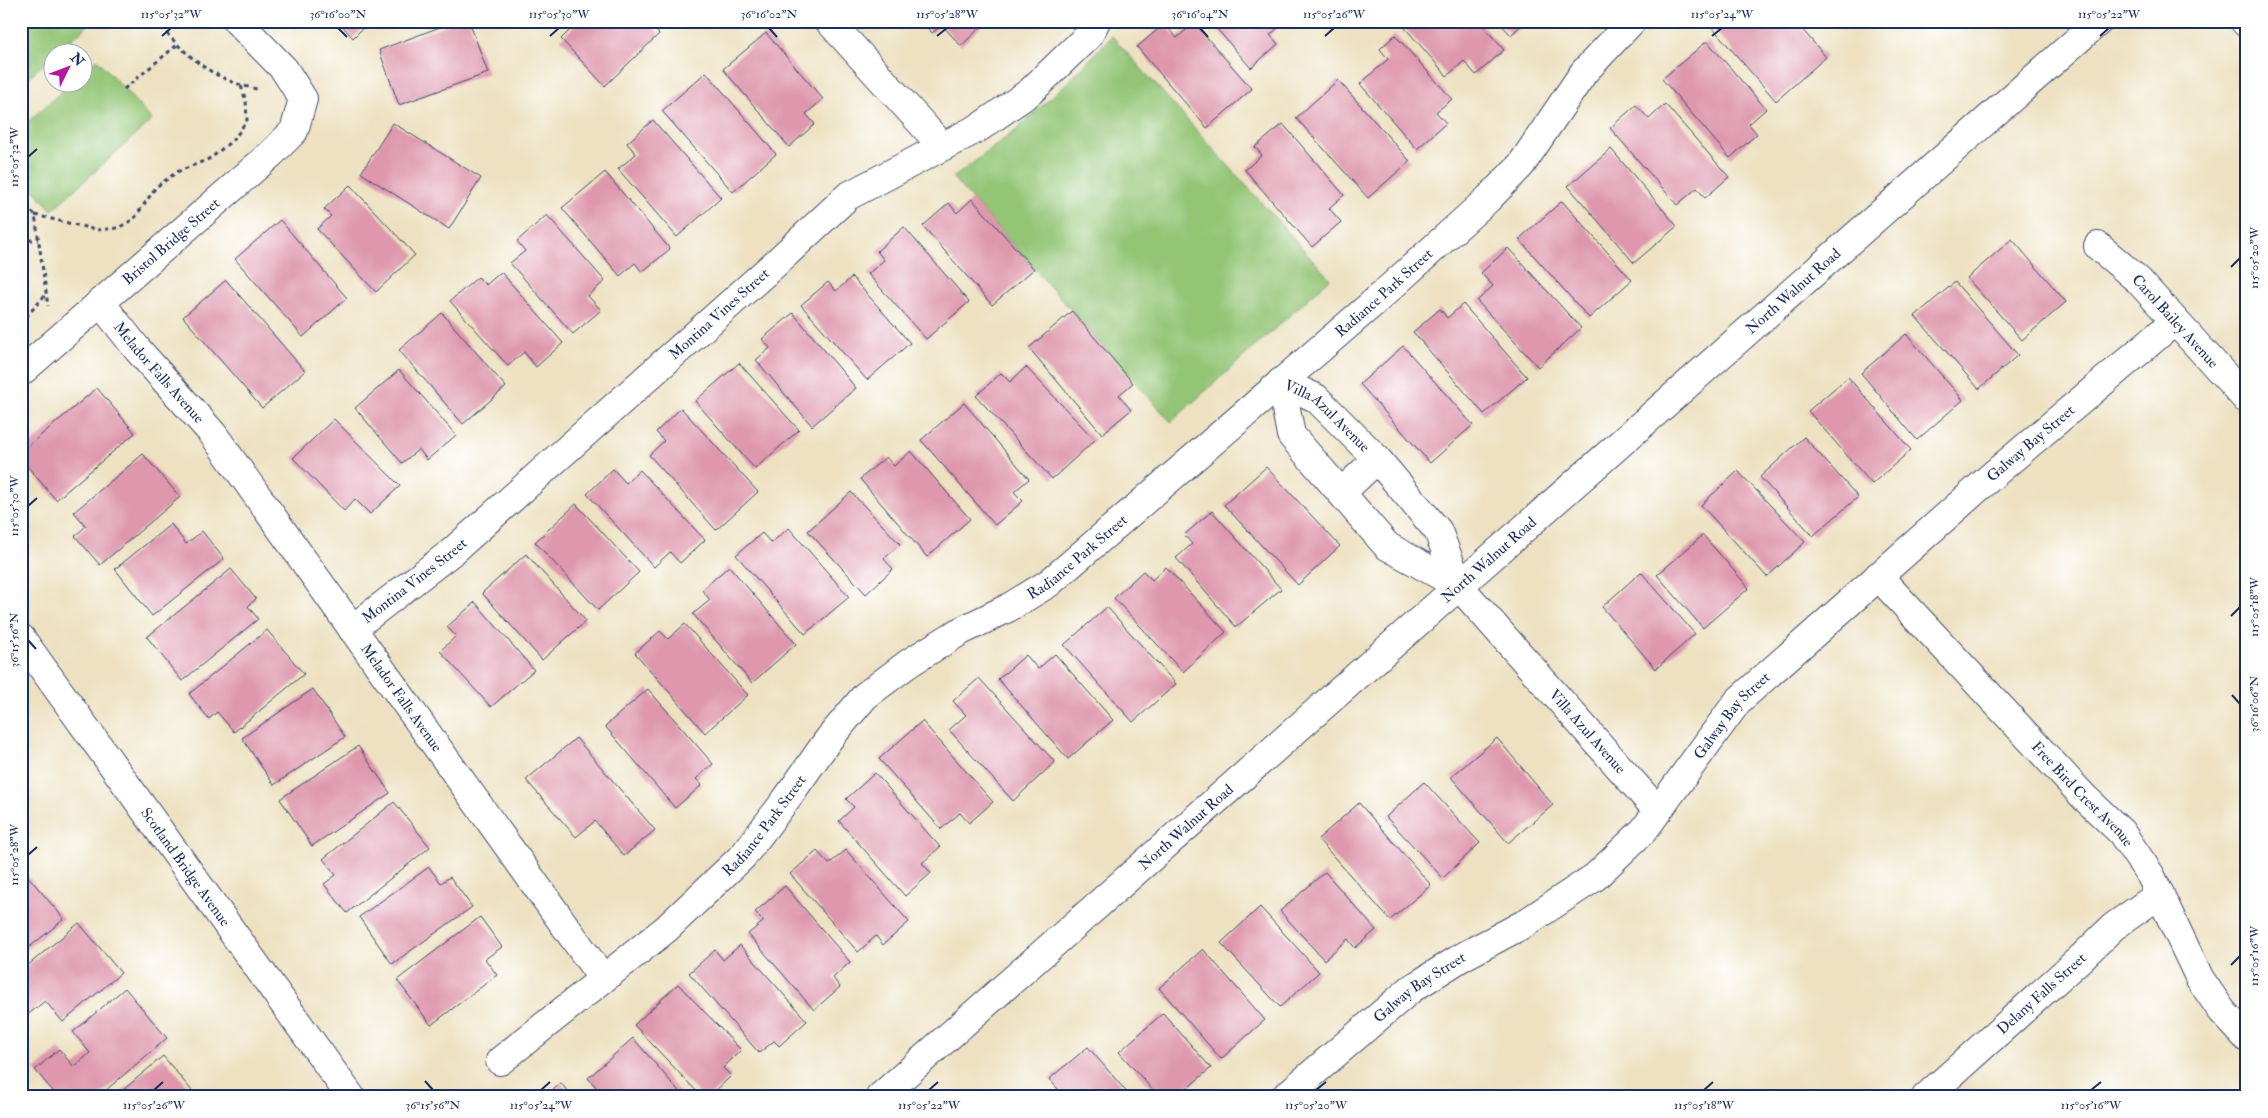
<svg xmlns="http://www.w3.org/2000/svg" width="2268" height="1118" font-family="'IM FELL Double Pica',serif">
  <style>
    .green { fill: #93c575; stroke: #577a6a }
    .building { fill: #de97ad }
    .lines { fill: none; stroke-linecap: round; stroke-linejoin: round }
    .minor-casing { stroke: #3a4a6d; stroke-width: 30 }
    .major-casing { stroke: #3a4a6d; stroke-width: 30 }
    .path { stroke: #3a4a6d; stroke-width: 3; stroke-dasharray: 4 4; stroke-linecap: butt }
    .minor { stroke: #fff; stroke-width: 28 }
    .major { stroke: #fff; stroke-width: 28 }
    .ticks { fill: none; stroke: #1b2f5e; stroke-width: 2 }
    .labels { text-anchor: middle; stroke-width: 4.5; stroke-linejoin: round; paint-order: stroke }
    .street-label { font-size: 15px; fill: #1b2f5e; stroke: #fff }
    .neatline { fill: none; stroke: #1b2f5e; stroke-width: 2 }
    .ticks-label { font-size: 12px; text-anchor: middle; fill: #1b2f5e }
  </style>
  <rect width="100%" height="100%" fill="#fff"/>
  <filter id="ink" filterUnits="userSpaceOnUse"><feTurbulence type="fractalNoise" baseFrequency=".02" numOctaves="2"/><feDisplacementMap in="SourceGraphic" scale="10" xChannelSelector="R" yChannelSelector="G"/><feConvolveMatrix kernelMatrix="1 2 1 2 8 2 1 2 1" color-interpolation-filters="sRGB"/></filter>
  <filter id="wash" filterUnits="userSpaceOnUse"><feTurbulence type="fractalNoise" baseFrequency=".0096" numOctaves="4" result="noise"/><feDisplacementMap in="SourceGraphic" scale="20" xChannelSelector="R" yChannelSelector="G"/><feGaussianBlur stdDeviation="1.12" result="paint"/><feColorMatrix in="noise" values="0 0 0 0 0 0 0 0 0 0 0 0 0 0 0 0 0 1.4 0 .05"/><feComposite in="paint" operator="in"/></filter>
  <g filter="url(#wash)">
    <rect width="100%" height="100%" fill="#ede1c1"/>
    <path class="green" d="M21,21H93L57,52H52V57L21,84Z
      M1112,36L1330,279L1171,422L953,178L1015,131L1071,79Z
      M97,59L152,120L52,210L21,176V128L71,83L82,82L83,72Z"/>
    <g id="blocks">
      <path class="building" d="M338,21H370L353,38Z
        M456,21H469L488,73L399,105L379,50Z
        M579,21H647L659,34L605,86L561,39Z
        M920,21H987L961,46L942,25L932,33Z
        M1210,21H1286L1270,35L1278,44L1251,68Z
        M1399,21H1479L1504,50L1476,75L1464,61L1447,76Z
        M1498,21H1526L1511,35Z
        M1715,21H1795L1826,57L1776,101L1711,26Z
        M1194,23L1252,89L1207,128L1137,47L1164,24L1177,38Z
        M766,33L823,99L806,114L815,124L789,147L723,69Z
        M1395,35L1452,99L1436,112L1446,123L1417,149L1360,84L1388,59L1380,49Z
        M1707,41L1766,109L1749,124L1757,134L1730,158L1662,79Z
        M706,72L776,154L733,192L662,111Z
        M1338,80L1410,161L1368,198L1296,118Z
        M1665,104L1729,177L1705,198L1697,188L1677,205L1610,128L1636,105L1649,119Z
        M653,120L721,198L677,237L618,169L636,154L627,143Z
        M393,123L481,178L449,229L361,173Z
        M1283,124L1344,195L1329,208L1341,222L1312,247L1245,170L1262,155L1255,147Z
        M1611,149L1677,226L1634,263L1568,186Z
        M605,172L670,249L642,272L635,263L620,276L562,208Z
        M350,185L415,255L376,292L317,229L331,216L324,209Z
        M972,199L1034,269L992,305L923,226L949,203L957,213Z
        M1562,201L1632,280L1589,318L1519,239Z
        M547,215L605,281L588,296L601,310L573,334L510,263L525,251L517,241Z
        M280,220L347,298L303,337L235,259Z
        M904,227L969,302L926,339L868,274L884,260L877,251Z
        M2012,239L2066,302L2022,340L1967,278Z
        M1508,248L1581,328L1538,367L1477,301L1493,286L1481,273Z
        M501,272L563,343L536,367L524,352L508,366L450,301L478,277L486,285Z
        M852,277L910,343L867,380L801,305L828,282L836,291Z
        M226,280L305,371L262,408L183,317Z
        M1955,282L2018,355L1979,389L1915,316Z
        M1463,304L1527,377L1484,414L1413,332L1440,309L1447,318Z
        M1072,311L1133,383L1119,395L1131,410L1102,434L1029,348Z
        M442,313L506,387L463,424L399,350Z
        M793,313L856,388L812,426L756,360L770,348L762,339Z
        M1906,334L1963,400L1917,440L1861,373Z
        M1403,346L1473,425L1430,463L1360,384Z
        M739,363L799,430L755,469L695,401Z
        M1026,367L1095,440L1052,479L976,396L1001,373L1010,382Z
        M399,370L456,435L427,460L419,449L402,463L355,408Z
        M1848,377L1911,450L1872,484L1808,411Z
        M97,388L135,433L56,500L21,459V452Z
        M964,403L1029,479L1014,492L1023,501L995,525L921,440Z
        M681,408L758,492L716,530L649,455L664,441L656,432Z
        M334,419L400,486L370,514L355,499L344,511L293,458Z
        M1804,437L1858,497L1813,536L1760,477Z
        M911,451L970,519L927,557L860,479L886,457L894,466Z
        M143,454L180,497L100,565L75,536L86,526L74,512Z
        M1266,467L1340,546L1298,585L1224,505Z
        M613,469L626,483L640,470L705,540L680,563L670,552L654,567L587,494Z
        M1738,471L1805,542L1767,577L1701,505Z
        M851,492L900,544L884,559L893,569L866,594L808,531Z
        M576,504L639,572L598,610L535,542Z
        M1212,511L1281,589L1236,627L1176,558L1192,544L1184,535Z
        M171,524L186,544L202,531L224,559L152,616L115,569Z
        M789,528L849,597L805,634L736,555L762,533L771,543Z
        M1703,535L1749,588L1703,628L1657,575Z
        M526,554L586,621L542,660L482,593Z
        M729,566L796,644L752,683L693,614L710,600L702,590Z
        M1166,567L1226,632L1183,672L1114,598L1143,571L1152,580Z
        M231,569L256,599L248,606L258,619L182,681L147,637Z
        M1641,572L1695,634L1656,669L1602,607Z
        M475,602L534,670L491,707L440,651L456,636L447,627Z
        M1107,607L1176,684L1133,722L1064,645Z
        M685,624L748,695L705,733L635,653L660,631L668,639Z
        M267,630L304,674L234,732L217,712L209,719L189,694Z
        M1055,654L1113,720L1068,759L998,679L1026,655L1038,669Z
        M979,678L1055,762L1013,801L949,730L966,715L953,701Z
        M313,689L345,737L274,785L242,738Z
        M648,689L713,764L696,779L702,785L675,808L605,726Z
        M922,721L993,802L969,823L960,813L941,829L879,759Z
        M576,738L655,830L624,856L595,821L576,837L526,780Z
        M1497,738L1553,805L1508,843L1451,777Z
        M358,746L390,793L312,846L280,799Z
        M875,773L940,847L922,863L931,873L905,896L839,821L854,807L846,799Z
        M1424,782L1480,843L1443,878L1386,817Z
        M394,802L430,847L347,913L324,884L336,875L323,859Z
        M1359,803L1431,885L1390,920L1318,839Z
        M846,850L909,922L883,945L876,936L858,952L790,874L817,851L829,864Z
        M429,867L441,883L450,877L472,907L392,964L359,917Z
        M21,868L64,919L21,954Z
        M1325,872L1376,930L1355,948L1348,939L1324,960L1280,911Z
        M785,886L850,962L833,978L840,987L814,1010L748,934L764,921L755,912Z
        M1260,907L1319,972L1280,1007L1221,943Z
        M480,917L502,947L485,959L497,975L431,1025L397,980Z
        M79,923L121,973L63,1022L45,1001L21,1020V971Z
        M740,945L807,1021L779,1046L774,1041L759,1053L689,973L715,950L723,960Z
        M1203,949L1265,1020L1221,1059L1159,988Z
        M678,984L741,1050L723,1068L731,1076L709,1097H702L634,1025Z
        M125,988L167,1038L98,1097H58L35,1070L59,1049L74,1067L90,1053L73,1032Z
        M1163,1013L1211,1068L1177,1097H1159L1119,1052Z
        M633,1038L684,1097H605L588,1078Z
        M1088,1047L1131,1097H1065L1049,1079Z
        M163,1056L197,1097H115Z
        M561,1083L572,1097H545Z"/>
    </g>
  </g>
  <g filter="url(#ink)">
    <use href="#blocks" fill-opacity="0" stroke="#3a4a6d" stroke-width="1"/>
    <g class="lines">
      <defs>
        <g id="minor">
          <path d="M829,21L942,146"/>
          <path id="s1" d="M2098,246L2138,280L2247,400"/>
          <path id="s2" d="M100,302L138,350L213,434L603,979"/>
          <path id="s3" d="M21,372L271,154L294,131L303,99L284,69L237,21"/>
          <path id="s4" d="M1281,382L1316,398L1377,459L1438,531L1459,586L1658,811"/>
          <path d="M1281,382L1291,435L1387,546L1459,586"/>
          <path d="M1341,493L1377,459"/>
          <path id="s5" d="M1878,576L2084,797L2121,832L2151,876L2200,979L2222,1011L2247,1038"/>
          <path id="s6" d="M352,629L453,551L777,262L848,196L980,127L1030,92L1089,35L1096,21"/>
          <path id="s7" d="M21,638L351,1097"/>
          <path id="s8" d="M500,1061L666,929L743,856L785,801L828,740L865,696L909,663L959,632L1008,608L1049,583L1372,304L1488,199L1521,165L1584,72L1632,21"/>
          <path id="s9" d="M880,1097L2099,21"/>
          <path id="s10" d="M1285,1097L1411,989L1462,957L1524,924L1595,877L1644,830L1738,701L1994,474L2175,321"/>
          <path id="s11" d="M1926,1097L2081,958L2113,927L2160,894"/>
        </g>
        <path id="major" d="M2244,21L2247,24"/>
      </defs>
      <use href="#minor" class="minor-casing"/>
      <use href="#major" class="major-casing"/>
      <path class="path" d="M156,21C185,55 212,80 257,89
        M124,89L177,45
        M21,179L23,178
        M21,200L35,215L48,306
        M35,215L97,230L118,228L134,219L156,187L177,172L211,158L235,138L247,120L246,101L241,86
        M21,240H38
        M21,323L45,295"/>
      <use href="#minor" class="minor"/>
      <use href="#major" class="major"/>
    </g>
  </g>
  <path class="ticks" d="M338,28L347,37M769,28L777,37M1200,28L1208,37M162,36L171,28M550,36L559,28M937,36L947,28M1325,36L1334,28M1712,36L1722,28M2100,36L2109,28M28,157L37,149M2231,267L2240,258M28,506L37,498M2231,616L2240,607M28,640L36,649M2232,695L2240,704M28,855L37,847M2231,965L2240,956M425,1081L433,1090M154,1090L163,1082M541,1090L550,1082M929,1090L938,1082M1316,1090L1326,1082M1704,1090L1713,1082M2091,1090L2101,1082"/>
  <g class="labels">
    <g class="street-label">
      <text dy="5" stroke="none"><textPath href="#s3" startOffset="199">Bristol Bridge Street</textPath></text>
      <text dy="5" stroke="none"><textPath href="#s9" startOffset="1218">North Walnut Road</textPath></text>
      <text dy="5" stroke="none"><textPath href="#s8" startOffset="1179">Radiance Park Street</textPath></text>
      <text dy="5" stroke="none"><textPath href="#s6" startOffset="484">Montina Vines Street</textPath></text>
      <text dy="5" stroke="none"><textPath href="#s1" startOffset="108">Carol Bailey Avenue</textPath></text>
      <text dy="5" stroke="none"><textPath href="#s2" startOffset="92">Melador Falls Avenue</textPath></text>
      <text dy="5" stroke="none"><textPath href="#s4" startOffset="58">Villa Azul Avenue</textPath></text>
      <text dy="5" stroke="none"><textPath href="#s10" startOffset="999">Galway Bay Street</textPath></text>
      <text dy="5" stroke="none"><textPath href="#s8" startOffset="774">Radiance Park Street</textPath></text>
      <text dy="5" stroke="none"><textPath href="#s9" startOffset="812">North Walnut Road</textPath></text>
      <text dy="5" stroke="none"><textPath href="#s6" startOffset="79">Montina Vines Street</textPath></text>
      <text dy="5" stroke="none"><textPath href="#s2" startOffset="498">Melador Falls Avenue</textPath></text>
      <text dy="5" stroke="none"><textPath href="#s10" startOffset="594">Galway Bay Street</textPath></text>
      <text dy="5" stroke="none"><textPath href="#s4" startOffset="472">Villa Azul Avenue</textPath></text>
      <text dy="5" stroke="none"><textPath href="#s5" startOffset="299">Free Bird Crest Avenue</textPath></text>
      <text dy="5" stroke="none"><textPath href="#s8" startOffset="355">Radiance Park Street</textPath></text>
      <text dy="5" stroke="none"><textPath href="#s9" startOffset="408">North Walnut Road</textPath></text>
      <text dy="5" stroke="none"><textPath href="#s7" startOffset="282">Scotland Bridge Avenue</textPath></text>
      <text dy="5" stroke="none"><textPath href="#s10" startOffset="174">Galway Bay Street</textPath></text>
      <text dy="5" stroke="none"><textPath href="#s11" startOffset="155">Delany Falls Street</textPath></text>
    </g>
  </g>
  <rect width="2268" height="1118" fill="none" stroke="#fff" stroke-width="55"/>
  <g transform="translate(68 68) rotate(48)"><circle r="24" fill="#ffffff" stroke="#a4acbf"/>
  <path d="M0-4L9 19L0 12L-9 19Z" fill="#b5179e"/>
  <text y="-8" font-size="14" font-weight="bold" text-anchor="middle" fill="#1b2f5e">N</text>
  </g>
  <rect x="28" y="28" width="2212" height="1062" class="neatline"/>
  <g class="ticks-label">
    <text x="171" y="18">115°05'32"W</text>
    <text x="338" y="18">36°16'00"N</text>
    <text x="559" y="18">115°05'30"W</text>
    <text x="769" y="18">36°16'02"N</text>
    <text x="947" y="18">115°05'28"W</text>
    <text x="1200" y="18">36°16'04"N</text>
    <text x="1334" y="18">115°05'26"W</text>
    <text x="1722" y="18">115°05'24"W</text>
    <text x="2109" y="18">115°05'22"W</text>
    <text transform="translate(14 157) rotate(-90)" y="4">115°05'32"W</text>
    <text transform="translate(2254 258) rotate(-90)" y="4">115°05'20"W</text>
    <text transform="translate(14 506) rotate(-90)" y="4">115°05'30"W</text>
    <text transform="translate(2254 607) rotate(-90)" y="4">115°05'18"W</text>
    <text transform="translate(14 640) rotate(-90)" y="4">36°15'56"N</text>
    <text transform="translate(2254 704) rotate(-90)" y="4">36°16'06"N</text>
    <text transform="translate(14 855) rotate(-90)" y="4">115°05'28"W</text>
    <text transform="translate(2254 956) rotate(-90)" y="4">115°05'16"W</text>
    <text x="154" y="1109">115°05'26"W</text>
    <text x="433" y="1109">36°15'56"N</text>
    <text x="541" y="1109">115°05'24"W</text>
    <text x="929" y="1109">115°05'22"W</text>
    <text x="1316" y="1109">115°05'20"W</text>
    <text x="1704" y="1109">115°05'18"W</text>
    <text x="2091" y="1109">115°05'16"W</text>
  </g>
</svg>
